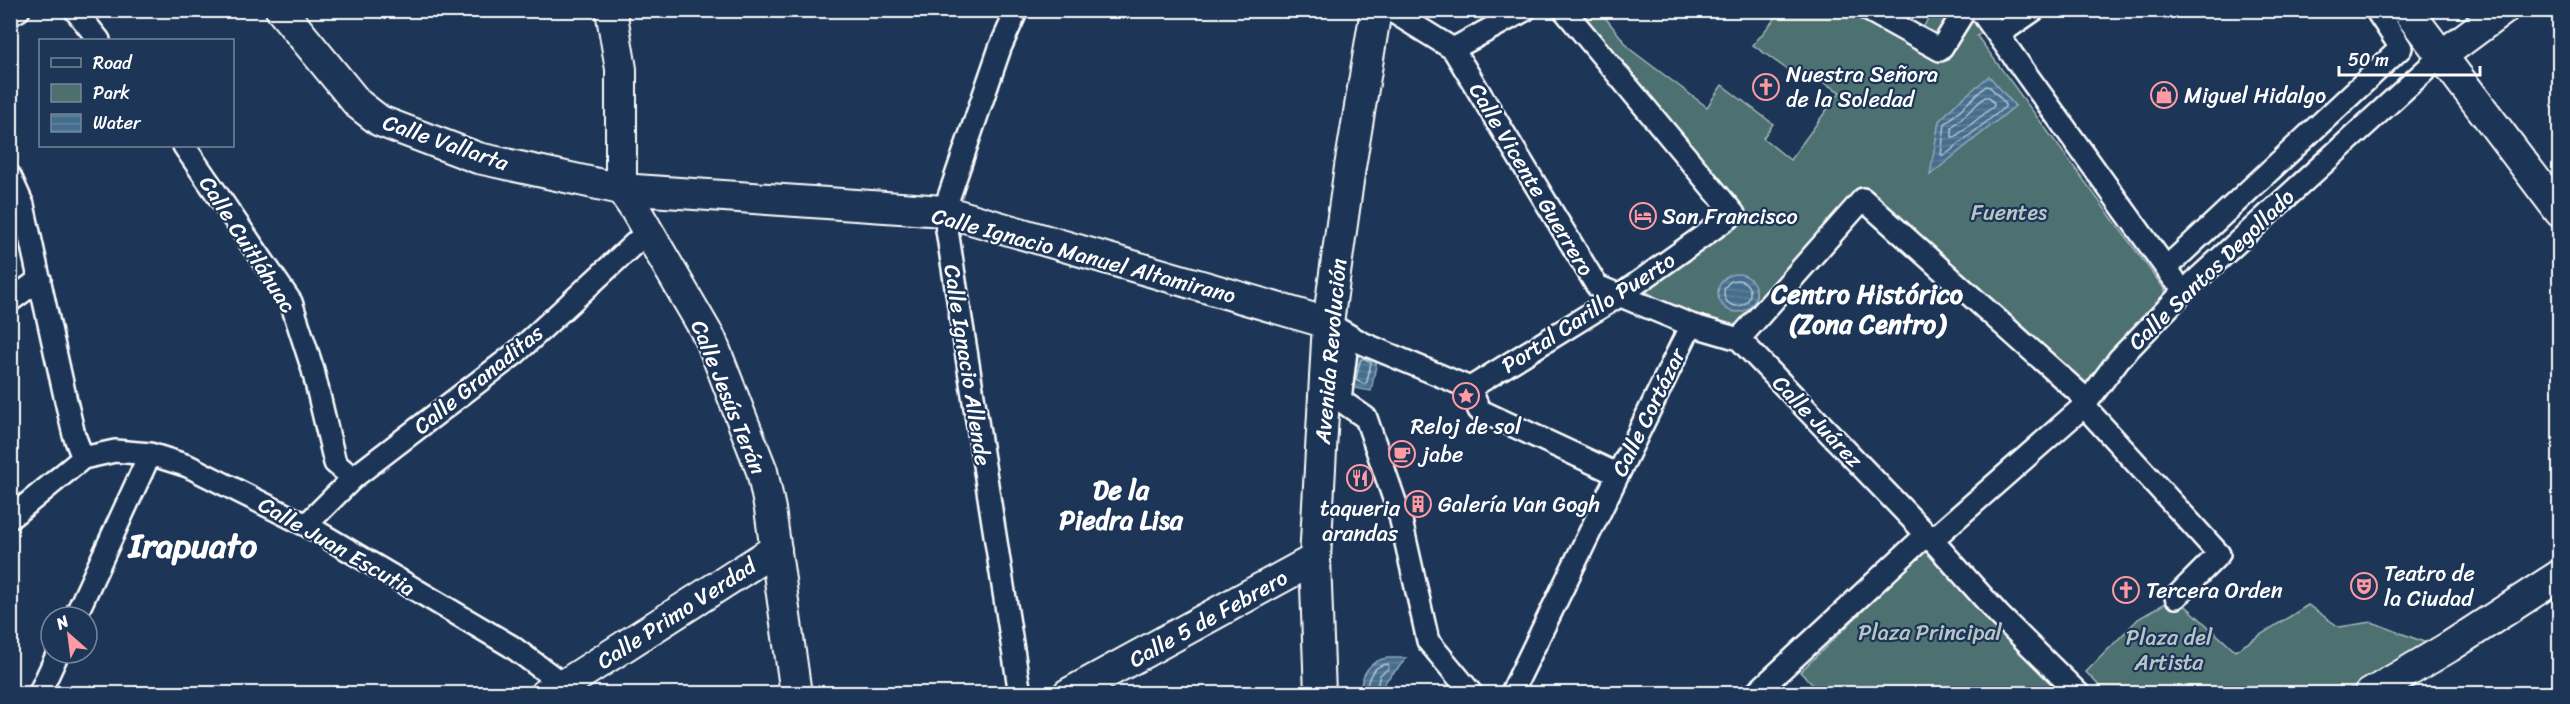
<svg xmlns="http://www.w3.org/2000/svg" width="2570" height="704" font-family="Sriracha,sans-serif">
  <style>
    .green { fill: #4e6f70; stroke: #a6b7b8; stroke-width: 1.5; fill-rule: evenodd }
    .water { fill: url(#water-rules); stroke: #8fa7bb; stroke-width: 1.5 }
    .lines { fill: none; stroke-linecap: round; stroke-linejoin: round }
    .shore { stroke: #b5c5d1; stroke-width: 1.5 }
    .street-casing { stroke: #fff; stroke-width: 26 }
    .secondary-casing { stroke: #fff; stroke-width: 34 }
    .street { stroke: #1d3557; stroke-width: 21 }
    .secondary { stroke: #1d3557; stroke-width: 30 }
    .labels { text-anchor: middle; stroke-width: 4.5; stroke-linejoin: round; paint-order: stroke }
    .poi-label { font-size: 22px; fill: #fff; stroke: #1d3557; text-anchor: start }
    .street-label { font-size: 22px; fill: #fff; stroke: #1d3557 }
    .park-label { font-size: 22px; fill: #b8c5c6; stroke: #1d3557 }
    .quarter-label { font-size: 26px; font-weight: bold; fill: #fff; stroke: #1d3557 }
    .town-label { font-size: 34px; font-weight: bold; fill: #fff; stroke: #1d3557 }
  </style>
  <defs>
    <pattern id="water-rules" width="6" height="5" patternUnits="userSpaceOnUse" patternTransform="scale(1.5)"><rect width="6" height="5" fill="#456d8d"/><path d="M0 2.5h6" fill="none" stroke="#61839e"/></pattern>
  </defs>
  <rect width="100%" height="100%" fill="#1d3557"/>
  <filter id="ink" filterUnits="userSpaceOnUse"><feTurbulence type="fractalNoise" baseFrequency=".0167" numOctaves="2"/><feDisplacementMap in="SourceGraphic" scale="12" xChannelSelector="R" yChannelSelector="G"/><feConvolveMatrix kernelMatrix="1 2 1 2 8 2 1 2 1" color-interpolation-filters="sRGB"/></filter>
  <g filter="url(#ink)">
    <path class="green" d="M1569,11H1600L1631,50L1707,107L1722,85L1773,124L1763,138L1790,160L1840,92L1812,76L1806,83L1753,45L1781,11H1879L1922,30L1932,11H2014L1977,36L2171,298L2086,390L1869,190L1742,330L1686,317L1641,288L1734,214ZM1989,77L2015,106L1931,174L1939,121L1957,103ZM1738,275C1755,281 1764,295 1747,309L1721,283L1725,279Z
      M1930,546L2071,693H1821L1800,672Z
      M2176,597L2235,651L2308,605L2339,627L2372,622L2429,644L2342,693H2106L2086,672L2138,619Z"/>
    <path class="water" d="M1989,76L2015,106L1930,175L1939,121L1957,103Z
      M1718 293a19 19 0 1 1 38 0a19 19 0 1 1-38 0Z
      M1355,351L1378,355L1371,391L1349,387Z
      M1388,658H1406C1396,674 1385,675 1381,693H1360C1361,675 1369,660 1388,658Z"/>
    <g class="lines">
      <path class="shore" d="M1986,86L1990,87L2005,103V107L1945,155H1941L1945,124Z
        M1985,97H1989L1994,103V106L1955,137H1952V127Z
        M1724 293a13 13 0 1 1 26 0a13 13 0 1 1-26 0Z
        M1363,358L1371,362L1367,382L1364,384L1356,380L1360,361Z
        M1366,694C1367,679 1372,665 1388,664L1389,668L1380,675L1375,694"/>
      <defs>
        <path id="street" d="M75,10L99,40
          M1017,10L1000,48L944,211L1020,694
          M1390,10L1453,49L1597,286L1691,325L1739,339L1932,540L1999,615L2079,694
          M1868,10L1940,50L1965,10
          M1980,10L2174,279
          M10,15L19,10
          M1998,35L2034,10
          M1453,49L1525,10
          M184,146L291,302L313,370L335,463L353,478
          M10,176L23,205L66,401L74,435L83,458
          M2166,268L2401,48L2376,10
          M10,301L40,279
          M1338,329L1362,343L1470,388L1479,410L1617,474
          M1348,335L1340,400L1366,418L1400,516L1428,641L1472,694
          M1739,339L1863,199L2088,401
          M1470,388L1619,296L1734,214L1564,10
          M2084,406L2219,554L2176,597
          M10,518L83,458L115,451L150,454L188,466L306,525L511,646L564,685L571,693
          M306,525L353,478L516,353L648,231
          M1932,540L2084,406L2119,359L2183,292L2441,56
          M75,617L150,454
          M39,694L58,653
          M1511,694L1691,325
          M1755,694L1927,534"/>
        <path id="secondary" d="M281,10L358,104L380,121L478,158L621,189L944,211L1328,323
          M611,10L621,69V189L635,209L711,340L762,471L770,509L796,694
          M2407,10L2560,212
          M2441,56L2503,10
          M545,694L564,685L776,549
          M1068,694L1315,559
          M1320,694L1315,559L1328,323L1350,167L1376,10
          M2370,694L2449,647L2560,575"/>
      </defs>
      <use href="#street" class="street-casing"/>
      <use href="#secondary" class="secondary-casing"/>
      <use href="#street" class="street"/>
      <use href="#secondary" class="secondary"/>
    </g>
  </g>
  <defs>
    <symbol id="church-ring" viewBox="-11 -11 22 22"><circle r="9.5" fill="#1d3557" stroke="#ff9aa2" stroke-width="1.5"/><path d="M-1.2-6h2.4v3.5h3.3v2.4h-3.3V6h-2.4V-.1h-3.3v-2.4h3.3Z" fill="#ff9aa2"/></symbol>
    <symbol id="shop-ring" viewBox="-11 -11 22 22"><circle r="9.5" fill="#1d3557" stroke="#ff9aa2" stroke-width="1.5"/><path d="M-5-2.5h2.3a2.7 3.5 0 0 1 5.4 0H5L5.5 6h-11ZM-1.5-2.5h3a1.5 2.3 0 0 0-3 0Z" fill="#ff9aa2"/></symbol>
    <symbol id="hotel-ring" viewBox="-11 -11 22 22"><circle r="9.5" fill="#1d3557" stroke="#ff9aa2" stroke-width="1.5"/><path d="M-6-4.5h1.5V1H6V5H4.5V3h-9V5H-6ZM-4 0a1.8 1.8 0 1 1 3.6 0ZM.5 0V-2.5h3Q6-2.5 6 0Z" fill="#ff9aa2"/></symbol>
    <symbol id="sight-ring" viewBox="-11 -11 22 22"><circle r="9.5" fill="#1d3557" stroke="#ff9aa2" stroke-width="1.5"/><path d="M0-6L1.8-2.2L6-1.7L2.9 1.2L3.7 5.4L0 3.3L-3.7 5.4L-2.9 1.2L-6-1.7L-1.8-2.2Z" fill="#ff9aa2"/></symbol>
    <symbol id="cafe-ring" viewBox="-11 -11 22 22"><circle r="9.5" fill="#1d3557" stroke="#ff9aa2" stroke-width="1.5"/><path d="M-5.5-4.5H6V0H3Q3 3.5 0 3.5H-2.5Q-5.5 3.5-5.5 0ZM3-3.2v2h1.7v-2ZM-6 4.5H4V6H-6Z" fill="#ff9aa2"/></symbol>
    <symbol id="restaurant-ring" viewBox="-11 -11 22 22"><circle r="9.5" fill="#1d3557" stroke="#ff9aa2" stroke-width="1.5"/><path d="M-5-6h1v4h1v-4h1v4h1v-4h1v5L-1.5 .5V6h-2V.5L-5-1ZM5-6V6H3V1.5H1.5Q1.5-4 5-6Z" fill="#ff9aa2"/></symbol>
    <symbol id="building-ring" viewBox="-11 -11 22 22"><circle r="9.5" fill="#1d3557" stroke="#ff9aa2" stroke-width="1.5"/><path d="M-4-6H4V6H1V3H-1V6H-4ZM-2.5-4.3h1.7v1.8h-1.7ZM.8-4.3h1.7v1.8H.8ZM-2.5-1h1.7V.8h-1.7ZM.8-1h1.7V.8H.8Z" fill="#ff9aa2"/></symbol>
    <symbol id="theatre-ring" viewBox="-11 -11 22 22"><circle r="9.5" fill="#1d3557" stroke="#ff9aa2" stroke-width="1.5"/><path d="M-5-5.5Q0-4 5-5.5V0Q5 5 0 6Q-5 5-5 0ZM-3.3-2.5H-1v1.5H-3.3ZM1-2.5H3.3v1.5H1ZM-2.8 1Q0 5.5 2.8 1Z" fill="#ff9aa2"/></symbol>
  </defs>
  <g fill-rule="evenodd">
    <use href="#church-ring" x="1751" y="72" width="30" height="30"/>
    <use href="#shop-ring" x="2149" y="80" width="30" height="30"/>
    <use href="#hotel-ring" x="1628" y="201" width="30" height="30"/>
    <use href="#sight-ring" x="1451" y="381" width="30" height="30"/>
    <use href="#cafe-ring" x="1387" y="439" width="30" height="30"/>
    <use href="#restaurant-ring" x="1345" y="463" width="30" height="30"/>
    <use href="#building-ring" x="1403" y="489" width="30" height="30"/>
    <use href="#theatre-ring" x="2349" y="571" width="30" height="30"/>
    <use href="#church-ring" x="2111" y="575" width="30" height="30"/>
  </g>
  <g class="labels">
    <g class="poi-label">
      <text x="1786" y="82">Nuestra Señora<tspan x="1786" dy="25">de la Soledad</tspan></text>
      <text x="2184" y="103">Miguel Hidalgo</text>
      <text x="1662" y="224">San Francisco</text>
      <text x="1466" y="434" text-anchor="middle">Reloj de sol</text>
      <text x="1422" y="462">jabe</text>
      <text x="1438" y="512">Galería Van Gogh</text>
      <text x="1360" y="516" text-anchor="middle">taqueria<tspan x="1360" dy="25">arandas</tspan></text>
      <text x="2384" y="581">Teatro de<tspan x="2384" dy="25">la Ciudad</tspan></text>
      <text x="2146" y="598">Tercera Orden</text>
    </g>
    <g class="street-label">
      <text transform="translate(446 142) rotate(19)" y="8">Calle Vallarta</text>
      <text transform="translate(1532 179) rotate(59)" y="8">Calle Vicente Guerrero</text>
      <text transform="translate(248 244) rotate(57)" y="8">Calle Cuitláhuac</text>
      <text transform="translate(1084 255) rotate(15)" y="8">Calle Ignacio Manuel Altamirano</text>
      <text transform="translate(2211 269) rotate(-44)" y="8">Calle Santos Degollado</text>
      <text transform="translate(1588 312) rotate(-33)" y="8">Portal Carillo Puerto</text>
      <text transform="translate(1330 351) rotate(-85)" y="8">Avenida Revolución</text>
      <text transform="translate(968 365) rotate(81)" y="8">Calle Ignacio Allende</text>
      <text transform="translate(478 379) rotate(-39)" y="8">Calle Granaditas</text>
      <text transform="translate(729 397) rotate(68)" y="8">Calle Jesús Terán</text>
      <text transform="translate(1648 412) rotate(-64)" y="8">Calle Cortázar</text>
      <text transform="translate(1818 421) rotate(46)" y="8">Calle Juárez</text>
      <text transform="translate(337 546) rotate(30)" y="8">Calle Juan Escutia</text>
      <text transform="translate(676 613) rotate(-33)" y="8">Calle Primo Verdad</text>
      <text transform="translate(1208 618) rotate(-29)" y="8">Calle 5 de Febrero</text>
    </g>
    <g class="park-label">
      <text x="2009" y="220">Fuentes</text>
      <text x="1930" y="640">Plaza Principal</text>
      <text x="2169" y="645">Plaza del<tspan x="2169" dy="25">Artista</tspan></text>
    </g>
    <g class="quarter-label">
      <text x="1867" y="303">Centro Histórico<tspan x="1867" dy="30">(Zona Centro)</tspan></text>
      <text x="1121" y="499">De la<tspan x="1121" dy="30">Piedra Lisa</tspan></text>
    </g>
    <g class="town-label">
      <text x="193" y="557">Irapuato</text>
    </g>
  </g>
  <rect width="2570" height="704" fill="none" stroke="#1d3557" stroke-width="36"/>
  <rect x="18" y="18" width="2534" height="668" fill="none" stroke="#fff" stroke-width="2" filter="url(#ink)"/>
  <rect x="39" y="39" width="195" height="108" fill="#1d3557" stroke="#77869a" stroke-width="1.5"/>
  <rect x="51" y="58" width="30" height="9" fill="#1d3557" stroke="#77869a" stroke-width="1.5"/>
  <text x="93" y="69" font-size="18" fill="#ffffff">Road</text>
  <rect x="51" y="84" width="30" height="18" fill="#4e6f70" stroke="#77869a" stroke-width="1.5"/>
  <text x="93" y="99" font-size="18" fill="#ffffff">Park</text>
  <rect x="51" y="114" width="30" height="18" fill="url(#water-rules)" stroke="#77869a" stroke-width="1.5"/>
  <text x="93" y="129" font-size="18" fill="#ffffff">Water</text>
  <g transform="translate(69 635) rotate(332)"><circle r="28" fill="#1d3557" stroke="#77869a" stroke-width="1.5"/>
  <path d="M0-4.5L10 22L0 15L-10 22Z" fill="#ff9aa2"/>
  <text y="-9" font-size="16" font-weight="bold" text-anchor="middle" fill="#ffffff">N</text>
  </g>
  <path d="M2339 66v9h141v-9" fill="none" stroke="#ffffff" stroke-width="3"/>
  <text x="2348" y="66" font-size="18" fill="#ffffff" stroke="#1d3557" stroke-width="4.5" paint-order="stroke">50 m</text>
</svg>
